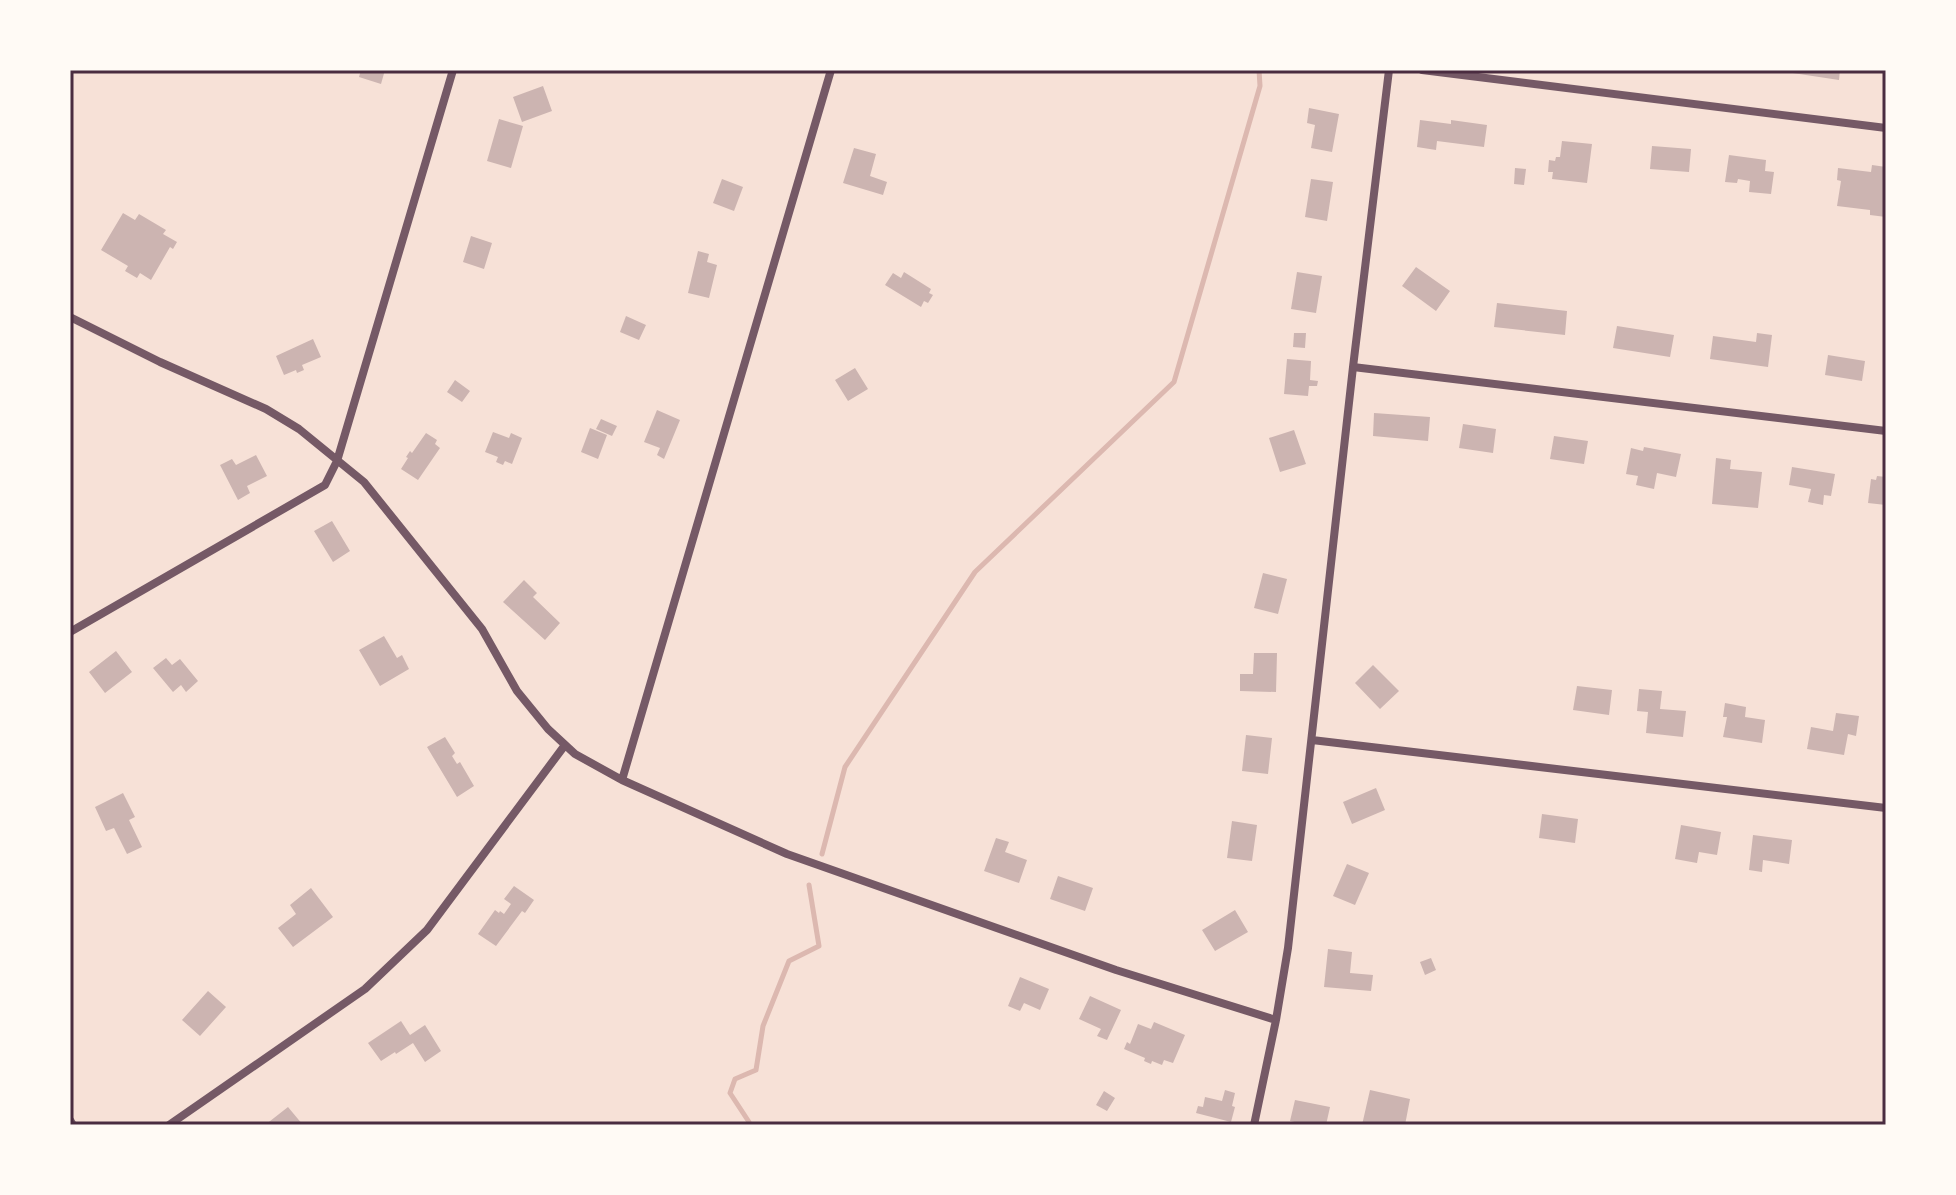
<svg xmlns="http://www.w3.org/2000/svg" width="1956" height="1195" font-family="'Fira Sans Condensed',sans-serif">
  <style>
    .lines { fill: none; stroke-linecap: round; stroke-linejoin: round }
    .stream { stroke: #dcb8b0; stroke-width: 5 }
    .building { fill: #ccb4b1 }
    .minor { stroke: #755966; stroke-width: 8 }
    .neatline { fill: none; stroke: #4a2c40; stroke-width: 3 }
  </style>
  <rect width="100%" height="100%" fill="#f7e1d7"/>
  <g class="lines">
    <path class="stream" d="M822,854L845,767L975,572L1174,382L1260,86L1259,70
      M749,1125V1122L730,1093L735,1079L756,1070L763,1026L789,961L819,946L809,885"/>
  </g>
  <path class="building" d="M361,70H385L381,84L359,77Z
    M1786,70H1840L1839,80L1786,72Z
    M543,86L552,111L522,122L513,97Z
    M1309,108L1339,114L1332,152L1311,148L1315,125L1307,123Z
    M499,119L523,126L511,168L487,161Z
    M1420,120L1451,124V120L1487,125L1484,147L1437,141L1436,150L1417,147Z
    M1562,141L1592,144L1587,183L1552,179L1553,172H1548L1549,160L1555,161L1556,157H1560Z
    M1652,146L1691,149L1689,172L1650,169Z
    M854,148L876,154L870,176L887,182L883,195L843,183Z
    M1729,155L1766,160L1765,171L1774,172L1771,194L1749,192L1750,181L1738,179L1737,183L1725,182Z
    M1872,165L1886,167V217L1870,215V210L1837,206L1841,181L1837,180L1838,168L1871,172Z
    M1515,168L1526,169L1524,185L1514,184Z
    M722,179L743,187L734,211L713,203Z
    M1311,179L1333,182L1327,221L1305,217Z
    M123,213L135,220L139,214L166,230L163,234L177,242L173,249L170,247L151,280L140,273L137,278L125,271L128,266L101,250Z
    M471,236L492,243L484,269L463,262Z
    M698,251L709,254L707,262L717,265L709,298L688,293Z
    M1416,267L1450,291L1436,311L1402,286Z
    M904,272L931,289L929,293L933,295L928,303L924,301L921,307L885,285L893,273L901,278Z
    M1297,272L1322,276L1316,313L1291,309Z
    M1497,303L1567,311L1565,335L1494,327Z
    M626,316L646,325L639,340L620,332Z
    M1617,326L1674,335L1670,357L1613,348Z
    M1294,333H1306L1305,348L1293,347Z
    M1757,333L1772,335L1768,367L1710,359L1713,336L1756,342Z
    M313,339L321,357L302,365L304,370L297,373L296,370L284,375L276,356Z
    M1828,355L1865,361L1862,381L1825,375Z
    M1287,359L1311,361L1310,380L1318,381L1317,386H1309L1308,396L1284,394Z
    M855,368L868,389L848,401L835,380Z
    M455,380L470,391L462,402L447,392Z
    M657,410L680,420L664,459L657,455L660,448L644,442Z
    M1374,413L1430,417L1428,441L1373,436Z
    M601,419L617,426L612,436L596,429Z
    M1463,424L1496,429L1493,453L1459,448Z
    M590,428L607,435L598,459L581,452Z
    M1294,430L1306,464L1280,472L1269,438Z
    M493,432L509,438L511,433L522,438L512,464L505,461L503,465L496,462L498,457L485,452Z
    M426,433L437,440L435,444L440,448L418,480L401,469L408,458L406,457L410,451L412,453Z
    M1554,436L1588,441L1584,464L1550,459Z
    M1644,447L1681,454L1676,477L1657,473L1654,489L1636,485L1638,476L1626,474L1631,448L1643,451Z
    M256,455L267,476L247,486L250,493L238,500L220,465L232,459L236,465Z
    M1716,458L1731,460L1730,469L1762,472L1758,508L1712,504Z
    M1792,467L1835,474L1831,496L1824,495L1823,505L1808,502L1811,489L1789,485Z
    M1877,476L1886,477V505L1868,503L1871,479L1876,480Z
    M332,521L350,551L333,562L314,531Z
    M1263,573L1287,579L1278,614L1254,608Z
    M524,580L537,593L533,597L560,623L545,640L503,602Z
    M384,636L397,658L402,655L409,669L380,686L359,650Z
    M116,651L132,672L105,693L89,672Z
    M1254,653H1277L1276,692L1240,691V674H1253Z
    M166,658L172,665L180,659L198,681L186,692L181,685L173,692L153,668Z
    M1373,665L1399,691L1380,709L1355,683Z
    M1577,686L1612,690L1609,715L1573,710Z
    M1639,689L1662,691L1660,709L1686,711L1683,737L1646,733L1648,712L1637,711Z
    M1725,703L1746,707L1745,717L1765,720L1762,743L1723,737L1727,717H1723Z
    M1836,713L1859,716L1856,736L1848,734L1844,755L1807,749L1811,727L1833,731Z
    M1246,735L1272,738L1268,774L1242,771Z
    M445,737L455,753L452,756L457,764L460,762L474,786L457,797L427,747Z
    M1376,788L1385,810L1352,824L1343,802Z
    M123,793L135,817L129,820L142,847L127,854L114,828L106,831L95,807Z
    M1542,814L1578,819L1575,843L1539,838Z
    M1232,821L1257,825L1252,861L1227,858Z
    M1681,825L1721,832L1717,855L1699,852L1697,863L1675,859Z
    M1753,835L1792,840L1789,864L1763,860L1762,872L1749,870Z
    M996,838L1009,842L1005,852L1027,860L1019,883L984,871Z
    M1347,864L1369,873L1355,905L1333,896Z
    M1058,876L1093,888L1085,911L1050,899Z
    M514,886L534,900L525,913L522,911L496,946L478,934L495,910L499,913L500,911L504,914L511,904L504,899Z
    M311,888L333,917L293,947L278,928L296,914L290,905Z
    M1235,910L1248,932L1215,951L1202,930Z
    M1328,949L1352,952L1350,973L1373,975L1371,991L1324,987Z
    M1431,958L1436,970L1425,975L1420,962Z
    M1020,977L1049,989L1040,1010L1024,1003L1020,1011L1008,1006Z
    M208,991L226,1007L200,1036L182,1020Z
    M1090,996L1121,1010L1107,1040L1097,1036L1101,1029L1079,1019Z
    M401,1021L410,1035L425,1025L441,1051L425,1062L413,1043L396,1054L395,1052L381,1061L368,1043Z
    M1154,1022L1185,1035L1173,1063L1164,1060L1162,1065L1152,1061L1151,1064L1144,1061L1145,1058L1124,1049L1127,1042L1130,1044L1138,1024L1151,1029Z
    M1225,1090L1235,1093L1232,1106L1235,1107L1231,1122L1196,1113L1198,1106L1203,1107L1205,1097L1222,1101Z
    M1370,1090L1410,1099L1405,1125H1362Z
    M1104,1091L1115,1098L1107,1111L1096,1105Z
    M1295,1100L1330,1107L1326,1125H1308L1290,1121Z
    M288,1107L303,1125H265Z"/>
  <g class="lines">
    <path class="minor" d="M1422,70L1886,128
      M70,317L160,362L266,409L299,429L364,482L482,629L517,691L548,729L575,754L622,780L787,854L1116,970L1276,1020
      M1353,367L1886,431
      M70,632L325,485L337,461L453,70
      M1312,740L1886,808
      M622,780L831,70
      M70,1120L73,1125
      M169,1125L365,989L427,930L565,745
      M1254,1125L1276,1020L1288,948L1353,367L1389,70"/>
  </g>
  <rect width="1956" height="1195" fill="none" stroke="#fffaf5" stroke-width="144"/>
  <rect x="72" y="72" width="1812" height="1051" class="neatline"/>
</svg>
